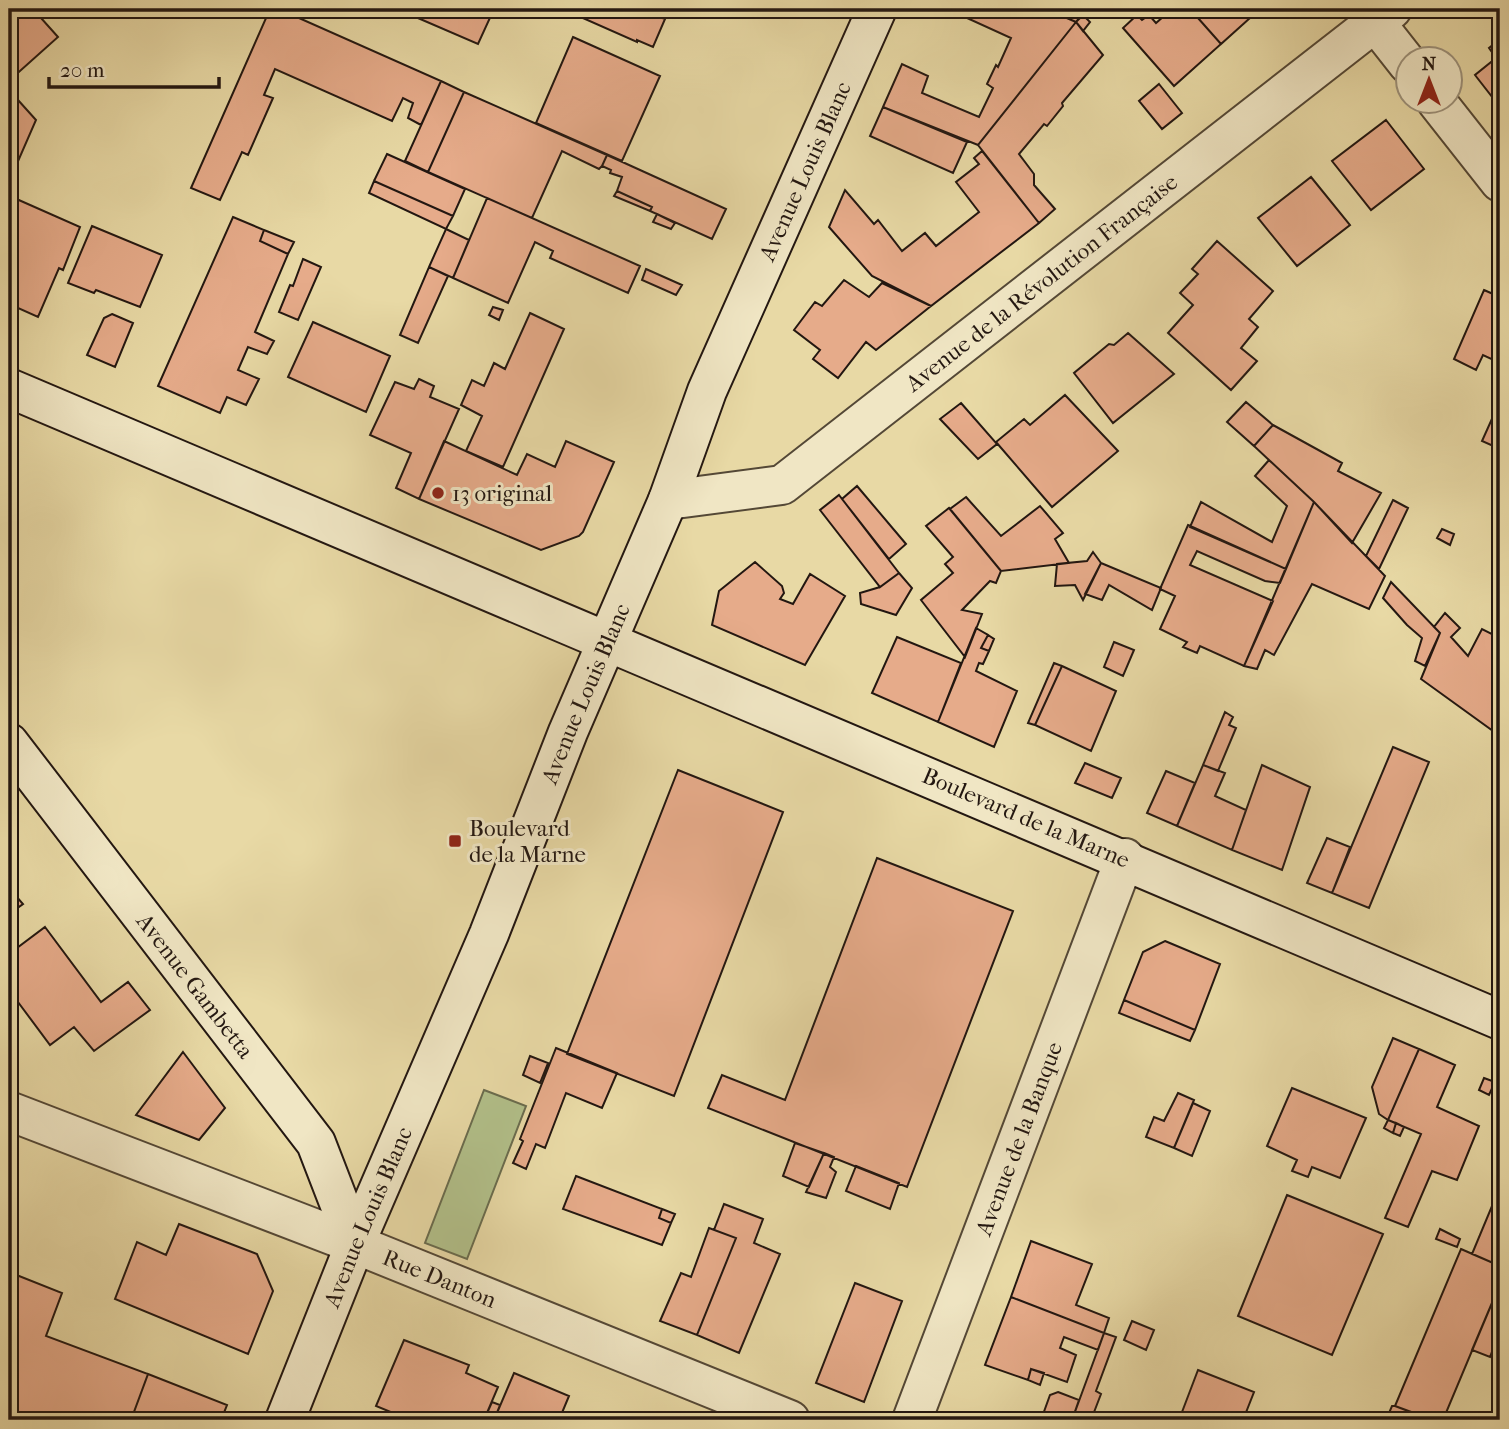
<svg xmlns="http://www.w3.org/2000/svg" width="1509" height="1429" font-family="'IM FELL French Canon',serif">
  <style>
    .green { fill: #b2c08a; stroke: #6a6c4e; stroke-width: 2 }
    .building { fill: #e6ab8a; stroke: #231711; stroke-width: 2 }
    .lines { fill: none; stroke-linecap: round; stroke-linejoin: round }
    .street-casing { stroke: #544836; stroke-width: 42 }
    .secondary-casing { stroke: #231711; stroke-width: 42 }
    .street { stroke: #f0e6c4; stroke-width: 38 }
    .secondary { stroke: #f0e6c4; stroke-width: 38 }
    .poi-dot { fill: #8f2418; stroke: #f0e6c4; stroke-width: 2.5 }
    .labels { text-anchor: middle; stroke-width: 6; stroke-linejoin: round; paint-order: stroke }
    .street-label { font-size: 23px; fill: #231711; stroke: #f0e6c4 }
    .poi-label { font-size: 23px; fill: #231711; stroke: #f0e6c4; text-anchor: start }
  </style>
  <rect width="100%" height="100%" fill="#e8d9a5"/>
  <filter id="stains"><feTurbulence type="fractalNoise" baseFrequency=".00286" numOctaves="4"/><feColorMatrix values="0 0 0 0 .2 0 0 0 0 .09 0 0 0 0 .02 0 0 0 .5 -.17"/></filter>
  <radialGradient id="worn" r=".72"><stop offset=".6" stop-color="#630" stop-opacity="0"/><stop offset="1" stop-color="#630" stop-opacity=".3"/></radialGradient>
  <path class="green" d="M484,1090L526,1106L467,1259L425,1243Z"/>
  <path class="building" d="M9,9H33L58,37L11,79L9,76Z
    M270,9L281,10L441,81L421,125L408,118L413,103L403,98L392,121L275,69L264,95L273,98L248,155L242,152L220,200L191,188Z
    M397,9H494L478,44Z
    M579,9H651L650,13L665,19L653,47L637,40V42L576,15Z
    M958,9H1046L1076,22L978,145L883,107L902,64L928,76L922,93L979,117L993,88L987,84L996,65L998,67L1011,38L956,13Z
    M1046,9H1087L1076,22Z
    M1172,9H1190L1221,44L1174,86L1123,28L1137,15L1142,20L1149,15L1156,23Z
    M1190,9H1260L1221,44Z
    M1083,15L1090,22L1083,31L1076,22Z
    M1076,22L1103,55L1062,103L1063,106L1047,126L1044,124L1019,154L1034,174V185L1055,209L1039,223L978,145Z
    M573,37L660,76L622,161L536,123Z
    M1500,39V107L1475,75L1496,58L1489,48Z
    M441,81L464,92L428,172L405,161Z
    M1159,84L1182,113L1162,129L1139,101Z
    M9,90L36,120L12,175L9,173Z
    M464,92L607,155L602,166L599,169L562,151L532,218L428,172Z
    M883,107L967,142L953,173L870,136Z
    M1386,120L1424,169L1371,210L1332,161Z
    M982,151L1039,223L931,306L872,276L829,227L845,190L874,224L878,220L902,251L925,233L936,246L979,212L956,182L979,164L974,158Z
    M387,154L465,189L453,216L374,181Z
    M607,155L726,209L712,239L650,211L652,207L617,191L622,177L610,173L611,170L602,166Z
    M1311,177L1350,225L1297,266L1258,218Z
    M374,181L453,216L446,229L369,193Z
    M617,191L652,207L650,211L614,196Z
    M12,197L80,227L63,270L59,268L38,317L9,304L16,285L9,281V205Z
    M487,198L640,266L628,293L550,258L553,251L535,242L508,303L453,278Z
    M657,214L675,223L671,229L653,222Z
    M233,217L264,230L260,241L288,254L255,332L274,341L267,354L248,347L238,370L259,379L246,405L227,397L220,413L158,386Z
    M92,226L162,255L140,307L96,290L94,293L68,283Z
    M446,229L469,240L453,278L429,267Z
    M264,230L294,242L288,254L260,241Z
    M1217,241L1273,291L1249,319L1258,327L1241,348L1257,361L1231,390L1168,333L1193,305L1180,293L1198,274L1192,269Z
    M303,259L321,267L298,320L279,312L290,285L293,286Z
    M429,267L448,276L418,343L400,335Z
    M646,269L682,285L676,295L642,280Z
    M844,280L869,297L882,283L931,306L876,350L866,342L838,378L813,359L820,350L794,330L815,302L822,306Z
    M1484,290L1500,297V363L1483,355L1476,370L1454,359Z
    M493,307L503,310L499,320L489,315Z
    M530,313L564,329L503,467L466,451L482,416L461,405L472,380L484,386L494,363L505,369Z
    M112,314L133,323L115,367L87,355L104,318Z
    M313,322L390,356L366,412L288,377Z
    M1128,333L1174,374L1113,423L1074,373L1109,344L1114,345Z
    M419,379L434,386L430,397L459,409L419,499L396,488L411,453L370,435L395,382L414,389Z
    M1065,395L1118,451L1052,507L996,442L1024,419L1030,425Z
    M1500,401V449L1482,441Z
    M1246,402L1273,425L1254,446L1227,422Z
    M961,403L997,444L978,459L940,419Z
    M1273,425L1342,463L1338,471L1381,493L1352,543L1314,502L1254,446Z
    M444,441L517,475L527,454L555,467L566,441L614,462L583,532L579,536L541,550L419,499Z
    M1269,460L1314,502L1286,569L1190,527L1201,502L1272,542L1287,506L1255,476Z
    M857,486L906,544L889,559L842,499Z
    M839,495L899,573L880,587L820,510Z
    M966,497L1001,536L1040,506L1063,533L1055,539L1069,563L1001,571L950,509Z
    M1393,500L1408,508L1379,569L1366,556Z
    M1314,502L1385,576L1369,609L1312,584L1274,655L1265,650L1257,669L1244,666Z
    M949,508L1001,571L996,583L990,581L962,610L982,614L965,657L921,600L953,573L945,564L953,557L926,526Z
    M1188,525L1286,569L1280,583L1265,581L1197,551L1190,565L1273,601L1244,666L1200,646L1197,653L1183,647L1187,642L1160,629L1175,596L1160,589Z
    M1442,529L1454,534L1450,545L1437,538Z
    M1093,552L1101,563L1083,600L1075,585L1055,586L1057,564L1087,561Z
    M755,562L782,586L784,593L780,599L793,604L810,574L845,596L805,665L712,625L719,591Z
    M1101,563L1161,588L1152,610L1109,585L1102,600L1085,594Z
    M899,573L912,588L896,615L861,604L860,593L880,587Z
    M1391,582L1440,633L1425,666L1415,661L1422,638L1407,625L1383,598Z
    M1445,613L1460,628L1451,637L1468,656L1482,629L1500,638V736L1421,679L1440,633L1434,627Z
    M976,628L988,635L981,648L989,651L983,664L979,663L976,671L1017,691L994,747L938,722Z
    M988,635L994,639L989,651L981,648Z
    M897,637L961,663L938,722L872,693Z
    M1114,642L1134,650L1123,676L1104,667Z
    M1054,663L1062,666L1035,725L1028,723Z
    M1062,666L1116,691L1091,751L1035,725Z
    M1225,712L1233,717L1229,725L1236,728L1218,771L1203,765Z
    M1393,747L1429,762L1369,908L1332,893Z
    M1085,763L1121,778L1112,798L1075,783Z
    M1203,765L1225,773L1215,796L1246,810L1232,850L1177,826Z
    M1262,765L1310,787L1282,870L1232,850Z
    M678,770L783,812L674,1096L567,1054Z
    M1166,771L1195,783L1177,826L1147,813Z
    M1327,838L1350,847L1332,893L1307,883Z
    M877,858L1013,911L907,1187L708,1108L722,1075L785,1100Z
    M9,888L23,904L9,914Z
    M45,927L101,1002L128,982L150,1010L94,1051L74,1027L50,1045L9,990V954Z
    M1165,941L1220,964L1195,1030L1124,1000L1143,952Z
    M1124,1000L1195,1030L1190,1041L1119,1013Z
    M1393,1038L1419,1049L1388,1120L1379,1114L1372,1087Z
    M556,1048L617,1073L602,1108L566,1093L545,1148L536,1144L526,1169L513,1163L523,1141L520,1139Z
    M1419,1049L1455,1065L1437,1107L1479,1126L1457,1180L1432,1171L1408,1227L1385,1218L1421,1134L1388,1120Z
    M183,1052L225,1108L199,1140L136,1115Z
    M530,1056L548,1063L540,1083L523,1075Z
    M1484,1078L1495,1082L1489,1095L1479,1090Z
    M1292,1088L1366,1118L1340,1178L1312,1167L1308,1177L1292,1171L1297,1160L1267,1146Z
    M1178,1093L1194,1100L1174,1148L1146,1137L1154,1117L1164,1121Z
    M1193,1103L1210,1111L1192,1156L1174,1148Z
    M1388,1120L1396,1123L1393,1133L1384,1128Z
    M1396,1123L1404,1127L1400,1136L1393,1133Z
    M795,1143L824,1153L809,1187L783,1176Z
    M824,1153L834,1157L830,1167L836,1172L826,1198L806,1192Z
    M856,1166L899,1183L890,1209L846,1191Z
    M576,1176L662,1209L659,1218L671,1223L662,1245L563,1209Z
    M1497,1194L1500,1196V1266L1472,1254Z
    M1287,1195L1383,1234L1332,1355L1238,1316Z
    M724,1204L763,1219L754,1243L780,1254L739,1353L697,1335L736,1238L714,1230Z
    M662,1209L675,1214L671,1223L659,1218Z
    M179,1224L257,1254L273,1291L248,1354L115,1299L137,1242L166,1255Z
    M709,1228L736,1238L697,1335L660,1321L681,1273L691,1277Z
    M1440,1229L1460,1239L1457,1247L1436,1239Z
    M1031,1241L1092,1264L1076,1305L1109,1318L1104,1333L1011,1297Z
    M1461,1249L1500,1266V1284L1443,1420H1433L1395,1406Z
    M9,1272L62,1293L46,1336L148,1374L131,1420H9Z
    M855,1283L902,1301L864,1402L816,1383Z
    M1500,1284V1336H1498L1490,1357L1472,1350Z
    M1011,1297L1104,1333L1098,1350L1064,1337L1060,1348L1076,1355L1067,1382L1031,1369L1028,1380L985,1365Z
    M1132,1321L1154,1330L1146,1350L1124,1340Z
    M1104,1333L1116,1337L1096,1391L1101,1394L1091,1420H1072Z
    M404,1340L469,1365L466,1373L498,1387L484,1420H410L376,1406Z
    M1031,1369L1044,1373L1040,1385L1028,1380Z
    M1198,1370L1254,1392L1243,1420H1179Z
    M514,1373L569,1396L559,1420H494Z
    M148,1374L227,1405L221,1420H131Z
    M1058,1392L1079,1400L1072,1420H1041L1050,1395Z
    M492,1402L500,1405L494,1420H484Z
    M1392,1406H1395L1424,1417L1423,1420H1386Z"/>
  <g class="lines">
    <defs>
      <g id="street">
        <path d="M1375,22L1408,64"/>
        <path d="M1437,102L1500,182"/>
        <path id="s1" d="M668,500L782,485L1392,9"/>
        <path id="s2" d="M9,1111L355,1244L790,1420"/>
        <path id="s3" d="M912,1420L1125,858"/>
      </g>
      <g id="secondary">
        <path id="s4" d="M9,388C506,598 1004,806 1500,1020"/>
        <path id="s5" d="M9,743L316,1143L355,1244"/>
        <path id="s6" d="M285,1420L355,1244L489,934L568,732L668,500L707,391L877,9"/>
      </g>
    </defs>
    <use href="#street" class="street-casing"/>
    <use href="#secondary" class="secondary-casing"/>
    <use href="#street" class="street"/>
    <use href="#secondary" class="secondary"/>
  </g>
  <g class="poi-dot">
    <circle cx="438" cy="493" r="7"/>
    <rect x="448" y="834" width="14" height="14" rx="3.5"/>
  </g>
  <g class="labels">
    <g class="street-label">
      <text dy="8" stroke="none"><textPath href="#s6" startOffset="1353">Avenue Louis Blanc</textPath></text>
      <text dy="8" stroke="none"><textPath href="#s1" startOffset="444">Avenue de la Révolution Française</textPath></text>
      <text dy="8" stroke="none"><textPath href="#s6" startOffset="786">Avenue Louis Blanc</textPath></text>
      <text dy="8" stroke="none"><textPath href="#s4" startOffset="1104">Boulevard de la Marne</textPath></text>
      <text dy="8" stroke="none"><textPath href="#s5" startOffset="306">Avenue Gambetta</textPath></text>
      <text dy="8" stroke="none"><textPath href="#s3" startOffset="301">Avenue de la Banque</textPath></text>
      <text dy="8" stroke="none"><textPath href="#s6" startOffset="219">Avenue Louis Blanc</textPath></text>
      <text dy="8" stroke="none"><textPath href="#s2" startOffset="462">Rue Danton</textPath></text>
    </g>
    <g class="poi-label">
      <text x="452" y="501">13 original</text>
      <text x="469" y="836">Boulevard<tspan x="469" dy="26">de la Marne</tspan></text>
    </g>
  </g>
  <rect width="1509" height="1429" fill="none" stroke="#e8d9a5" stroke-width="35"/>
  <rect x="10" y="10" width="1488" height="1408" fill="none" stroke="#231711" stroke-width="3.5"/>
  <rect x="18" y="18" width="1474" height="1394" fill="none" stroke="#231711" stroke-width="2"/>
  <g transform="translate(1429 80)"><circle r="33" fill="#f0e6c4" stroke="#9e937c" stroke-width="2"/>
  <path d="M0-5L12 26L0 18L-12 26Z" fill="#8f2418"/>
  <text y="-10" font-size="19" font-weight="bold" text-anchor="middle" fill="#231711">N</text>
  </g>
  <path d="M49 77v10h170v-10" fill="none" stroke="#231711" stroke-width="3.5"/>
  <text x="60" y="77" font-size="21" fill="#231711" stroke="#f0e6c4" stroke-width="5" paint-order="stroke">20 m</text>
  <rect width="100%" height="100%" filter="url(#stains)"/>
  <rect width="100%" height="100%" fill="url(#worn)"/>
</svg>
